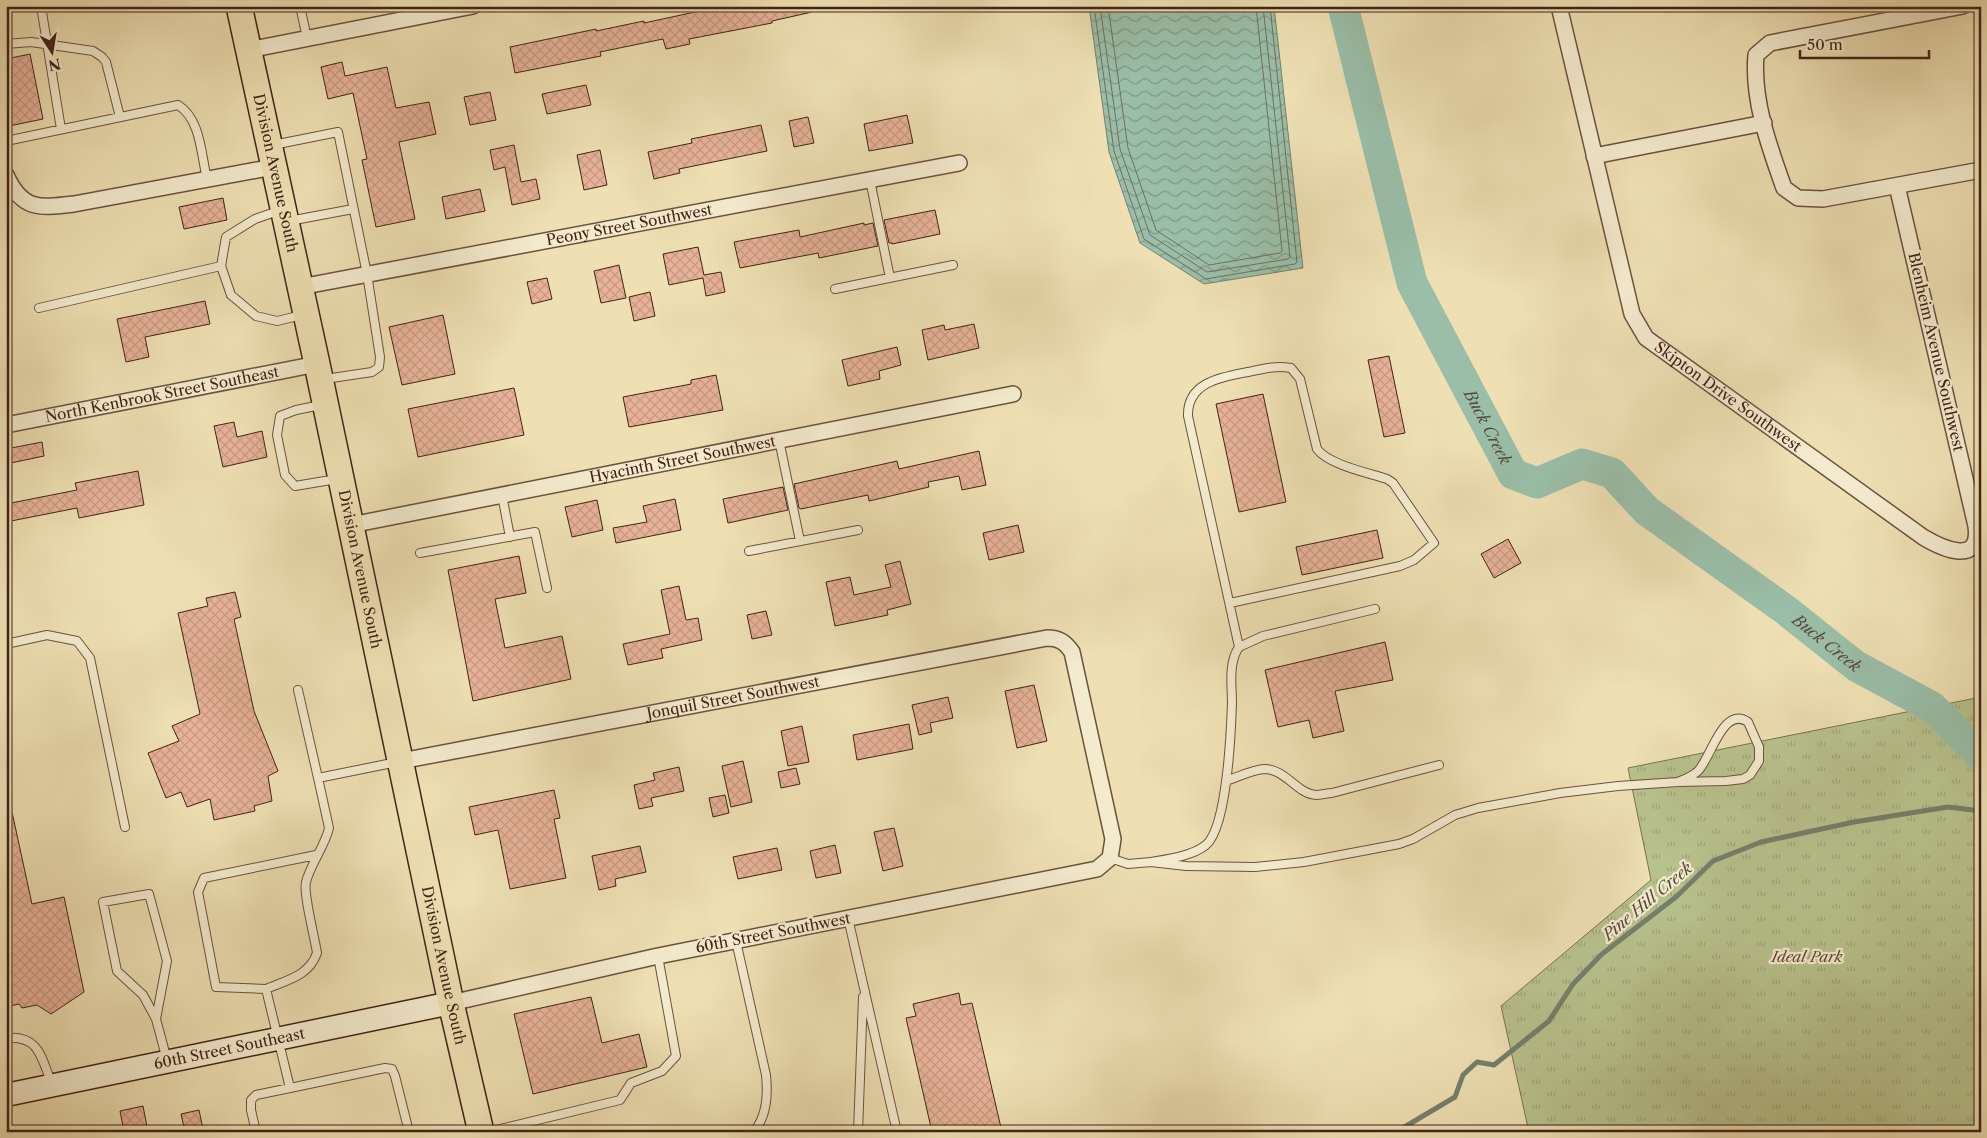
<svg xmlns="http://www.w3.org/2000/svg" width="1987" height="1138" font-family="'Libre Caslon Text',serif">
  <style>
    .park { fill: url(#park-tufts); stroke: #7c7252 }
    .water { fill: url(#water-waves); stroke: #76806e }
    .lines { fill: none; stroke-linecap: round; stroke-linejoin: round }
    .shore { stroke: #6e7060; stroke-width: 1 }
    .stream { stroke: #76806e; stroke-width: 5 }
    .river { stroke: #9abea8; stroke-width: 31 }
    .building { fill: url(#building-cross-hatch); stroke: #412317 }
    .lane-casing { stroke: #6c523e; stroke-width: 10 }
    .street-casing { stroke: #6c523e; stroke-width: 18 }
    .secondary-casing { stroke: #412317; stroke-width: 25 }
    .primary-casing { stroke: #412317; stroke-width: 28 }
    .lane { stroke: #f4ebce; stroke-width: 8 }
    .street { stroke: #f4ebce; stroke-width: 15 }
    .secondary { stroke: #f4ebce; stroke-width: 22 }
    .primary { stroke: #eee0b3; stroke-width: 25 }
    .labels { text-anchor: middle; stroke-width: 4.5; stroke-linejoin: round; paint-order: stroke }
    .street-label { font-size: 15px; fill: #412317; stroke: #f4ebce }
    .park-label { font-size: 15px; font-style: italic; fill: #5f4b34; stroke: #f4ebce }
    .water-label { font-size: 16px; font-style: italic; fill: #574a3b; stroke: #f4ebce }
  </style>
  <defs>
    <pattern id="park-tufts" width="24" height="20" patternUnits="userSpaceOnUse" patternTransform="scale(1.25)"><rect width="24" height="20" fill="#b8c28d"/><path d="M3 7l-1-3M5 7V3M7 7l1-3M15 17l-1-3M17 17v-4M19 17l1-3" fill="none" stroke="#9fa679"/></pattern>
    <pattern id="water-waves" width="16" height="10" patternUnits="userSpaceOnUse" patternTransform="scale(1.25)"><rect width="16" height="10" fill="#9abea8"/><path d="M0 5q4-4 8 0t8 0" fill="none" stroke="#7f9a88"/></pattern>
    <pattern id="building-cross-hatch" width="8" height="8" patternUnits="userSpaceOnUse" patternTransform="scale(1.25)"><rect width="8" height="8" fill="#e7b298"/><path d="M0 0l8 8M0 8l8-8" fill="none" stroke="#c79982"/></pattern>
  </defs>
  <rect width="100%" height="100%" fill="#eee0b3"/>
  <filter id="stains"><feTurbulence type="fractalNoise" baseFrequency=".004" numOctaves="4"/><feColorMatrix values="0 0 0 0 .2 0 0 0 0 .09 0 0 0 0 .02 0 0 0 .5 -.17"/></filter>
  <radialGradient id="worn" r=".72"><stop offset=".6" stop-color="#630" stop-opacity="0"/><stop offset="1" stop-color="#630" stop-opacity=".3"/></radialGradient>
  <path class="park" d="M1981,697V1132H1529L1501,1006L1651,880L1628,768Z"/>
  <path class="water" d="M1089,6H1274L1303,268L1204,284L1140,243L1109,152Z"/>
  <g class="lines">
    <path class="shore" d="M1094,6L1114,151L1144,239L1206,279L1295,264L1297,262L1270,6
      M1100,6L1120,149L1150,235L1207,272L1288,259L1290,257L1263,6
      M1108,6L1128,148L1156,230L1209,265L1280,253L1282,251L1256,6"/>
    <path class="stream" d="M1396,1132L1455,1097L1463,1075L1477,1062L1494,1065L1549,1021L1573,984L1602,954L1676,897L1713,861L1761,842L1854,822L1948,807L1981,811"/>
    <path class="river" id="s1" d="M1343,6L1412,283L1513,474L1537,483L1582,464L1612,473L1647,511L1787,611L1856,666L1932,707L1981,756"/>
  </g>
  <path class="building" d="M723,6H812V12L772,21V23L689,39L690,44L666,49L663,39L600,52L601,56L515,73L510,47L596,29V31L644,21V23Z
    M30,54L43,119L9,126L6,112V59Z
    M342,62L345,76L387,67L396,108L429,102L436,134L399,142L415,219L376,227L362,160L367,159L353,93L328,99L321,67Z
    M586,85L591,105L547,114L542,94Z
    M490,92L496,120L470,125L464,97Z
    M907,115L913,143L869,151L864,124Z
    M808,117L814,143L794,147L789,121Z
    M761,125L767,151L679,169L680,173L654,179L648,152L692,143L691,139Z
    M514,145L521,182L536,179L540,199L512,205L505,167L494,170L490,150Z
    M600,150L607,185L584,190L577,155Z
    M480,189L485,211L446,219L442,197Z
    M223,198L227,220L184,229L179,207Z
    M935,210L940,234L892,244V243H889L884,220Z
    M864,223V225L873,223L878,246L819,258L818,253L740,268L734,242L799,230L800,237Z
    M698,247L704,275L721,272L725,292L706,296L703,278L669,285L663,254Z
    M619,265L626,298L601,303L594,271Z
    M547,278L552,299L532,304L527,282Z
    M650,292L655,316L634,321L629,297Z
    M205,301L210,324L145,337L149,357L126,362L117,319Z
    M443,315L455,374L402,385L389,327Z
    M974,324L979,348L928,360L922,330L944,325L945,330Z
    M897,347L901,365L879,371L880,379L848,386L842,360Z
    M1389,356L1405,433L1384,437L1368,360Z
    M716,375L723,410L629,427L623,397L691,384V380Z
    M514,388L524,435L418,457L408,409Z
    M1263,394L1286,502L1239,512L1216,404Z
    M234,422L237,437L262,431L267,457L223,467L214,426Z
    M42,442L44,456L6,464V449Z
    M979,451L986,485L962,490L959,476L928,482L929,487L869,501L868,495L801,509L799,508L794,484L897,461L899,469Z
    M138,471L144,505L79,518L77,508L6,522V504L77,490L75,483Z
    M783,487L788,510L728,523L723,499Z
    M675,499L681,530L616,543L613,528L647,522L643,506Z
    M597,500L603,530L572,537L565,507Z
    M1018,525L1024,552L989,560L983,533Z
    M1377,530L1383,558L1302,575L1296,547Z
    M1508,539L1521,563L1494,578L1481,554Z
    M519,556L526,593L495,599L505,648L562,636L571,679L473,701L448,570Z
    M900,561L911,604L887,610L888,615L835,626L826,582L850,577L854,595L891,587L885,565Z
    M679,586L686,620L698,618L702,640L661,649L663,658L628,665L623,644L670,634L661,590Z
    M235,592L241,617L234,619L254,711L278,771L268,776L272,801L254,806L255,811L214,820L210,799L187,807L181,792L166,798L148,753L179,741L172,726L200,714L178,613L208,606L206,598Z
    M766,611L772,635L752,639L747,615Z
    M1385,642L1393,680L1335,691L1344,731L1313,738L1309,720L1278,727L1265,670Z
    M1034,685L1047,741L1017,748L1005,691Z
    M948,697L953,718L930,723L932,732L919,735L912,705Z
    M909,724L913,749L857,760L853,735Z
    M802,726L809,762L788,766L781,731Z
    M743,761L752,802L731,807L722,766Z
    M679,767L684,791L651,798L653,806L639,809L634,785L655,780L653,773Z
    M796,768L800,784L781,788L778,772Z
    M554,790L560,818L554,819L566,878L510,889L498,830L475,835L469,807Z
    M725,795L729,813L713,817L709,798Z
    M12,812L32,904L64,897L84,992L51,1014L37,1005L22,1008L19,1004L6,1007V813Z
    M894,828L903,866L883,871L874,832Z
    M835,845L841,873L816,878L810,851Z
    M640,846L646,872L615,879L616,886L599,890L592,856Z
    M777,848L782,870L738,879L733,857Z
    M959,993L961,1005L972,1003L1002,1132H932L906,1018L916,1016L913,1004Z
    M591,997L602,1043L639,1034L647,1067L533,1094L514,1014Z
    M143,1106L148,1132H124L120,1111Z
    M199,1110L203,1129L185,1132L181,1114Z"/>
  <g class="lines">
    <defs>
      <path id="lane" d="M41,6L61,129
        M300,6L307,38
        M6,44L31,42L93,51L102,57L106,62L120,117
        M6,141L178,105C201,119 201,155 207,179
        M273,145L338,132L367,274L380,357L379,367L372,372L325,379
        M870,180L890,278
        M281,210L255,219L226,237L221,266L231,295L256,316L277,321L302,315
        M289,221L353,209
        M835,289L953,265
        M39,308L221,266
        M321,405L296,410L280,416L277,435L285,475L295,486L337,479
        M779,440L800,541
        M502,495L510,537
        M749,551L858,530
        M420,553L535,532L547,588
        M6,644L47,635L77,641L90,658L125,827
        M1239,647L1263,636L1375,609
        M298,690L318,778
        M1226,781C1238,777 1251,770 1264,769C1286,769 1297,794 1316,795C1321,795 1327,793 1332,793L1439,765
        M1110,858L1128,864L1151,862L1186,866L1255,867L1304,862L1399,844L1413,839L1455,815L1478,808L1560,793L1618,786L1678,782L1726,781L1743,779L1750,775L1759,761V747L1748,722C1723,705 1711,758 1698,771C1693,776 1685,779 1678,782
        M1151,862C1169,859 1192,856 1206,845C1227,827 1231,732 1232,703C1232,685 1228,663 1239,647L1188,416C1187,382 1222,377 1248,372C1262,369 1276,365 1291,368L1300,379L1317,449C1329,465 1369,473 1387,479L1393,483L1434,543L1414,560L1400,566L1230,603
        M848,918L897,1132
        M736,941L766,1075C768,1095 767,1115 754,1132
        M266,989L216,987L198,892L204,878L316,855
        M156,1019L167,961L149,894L103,902L117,971L143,995L156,1019L167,1060
        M6,1038C40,1035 41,1058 52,1084
        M290,1088L385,1068L392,1069L395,1076L409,1132
        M256,1132L251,1110V1100L256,1095L290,1088L266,989C287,980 309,976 317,953C315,939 303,893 306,882C311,863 325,846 329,828L318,778L397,762
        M488,1132L620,1100L631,1083L662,1071L676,1056L658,956
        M858,1132L863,997"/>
      <g id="street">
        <path id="s2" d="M1559,6L1632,314L1646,338L1923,537C1943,549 1981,566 1976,526L1897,186"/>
        <path d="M1963,6L1770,43L1756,55C1752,100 1769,146 1784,188L1798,198L1823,199L1981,170"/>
        <path d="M248,50L473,6"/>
        <path d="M1594,156L1764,123"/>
        <path d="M6,175C22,211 40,208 74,204L273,167"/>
        <path id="s3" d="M300,287L959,163"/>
        <path id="s4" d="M6,425L317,364"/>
        <path id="s5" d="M351,525L1013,394"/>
        <path id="s6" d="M401,761L1047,638C1059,638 1065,642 1072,652L1113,839L1110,858L1097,869L658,956L451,1003"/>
      </g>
      <g id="secondary">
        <path id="s7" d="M6,1095L451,1003"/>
      </g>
      <g id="primary">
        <path id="s8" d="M239,6L317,364L451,1003L481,1132"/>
      </g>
    </defs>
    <use href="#lane" class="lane-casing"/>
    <use href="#street" class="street-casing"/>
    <use href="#secondary" class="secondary-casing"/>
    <use href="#primary" class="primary-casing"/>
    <use href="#lane" class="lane"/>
    <use href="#street" class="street"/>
    <use href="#secondary" class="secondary"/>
    <use href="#primary" class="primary"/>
  </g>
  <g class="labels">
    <g class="street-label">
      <text dy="5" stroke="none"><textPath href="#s8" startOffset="171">Division Avenue South</textPath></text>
      <text dy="5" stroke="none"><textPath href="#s3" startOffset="335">Peony Street Southwest</textPath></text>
      <text transform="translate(1936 352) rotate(77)" y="5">Blenheim Avenue Southwest</text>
      <text dy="5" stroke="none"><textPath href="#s4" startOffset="159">North Kenbrook Street Southeast</textPath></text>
      <text dy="5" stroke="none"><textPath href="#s2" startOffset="445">Skipton Drive Southwest</textPath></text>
      <text dy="5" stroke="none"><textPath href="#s5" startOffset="338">Hyacinth Street Southwest</textPath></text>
      <text dy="5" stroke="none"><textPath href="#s8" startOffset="576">Division Avenue South</textPath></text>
      <text dy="5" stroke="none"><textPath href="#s6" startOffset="338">Jonquil Street Southwest</textPath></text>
      <text transform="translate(773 933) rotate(-11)" y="5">60th Street Southwest</text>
      <text dy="5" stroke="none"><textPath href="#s8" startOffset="981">Division Avenue South</textPath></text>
      <text dy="5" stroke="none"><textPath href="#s7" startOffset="228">60th Street Southeast</textPath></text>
    </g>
    <g class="park-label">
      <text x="1807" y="962">Ideal Park</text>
    </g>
    <g class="water-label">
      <text dy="6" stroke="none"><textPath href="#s1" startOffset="448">Buck Creek</textPath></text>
      <text dy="6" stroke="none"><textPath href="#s1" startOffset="882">Buck Creek</textPath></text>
      <text transform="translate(1647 901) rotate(-40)" y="6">Pine Hill Creek</text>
    </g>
  </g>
  <rect width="1987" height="1138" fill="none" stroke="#eee0b3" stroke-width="25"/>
  <rect x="8" y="8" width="1972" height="1123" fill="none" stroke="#412317" stroke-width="2.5"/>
  <rect x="12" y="12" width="1962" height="1113" fill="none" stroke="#412317"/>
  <g transform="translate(52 52) rotate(168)" stroke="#f4ebce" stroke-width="4" paint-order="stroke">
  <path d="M0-4L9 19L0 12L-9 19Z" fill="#412317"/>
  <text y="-8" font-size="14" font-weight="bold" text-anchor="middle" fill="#412317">N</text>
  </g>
  <path d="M1800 50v8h129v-8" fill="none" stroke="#412317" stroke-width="2.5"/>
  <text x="1807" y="50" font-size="15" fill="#412317" stroke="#f4ebce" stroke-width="4" paint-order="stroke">50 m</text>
  <rect width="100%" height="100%" filter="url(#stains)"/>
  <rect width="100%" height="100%" fill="url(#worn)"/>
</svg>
